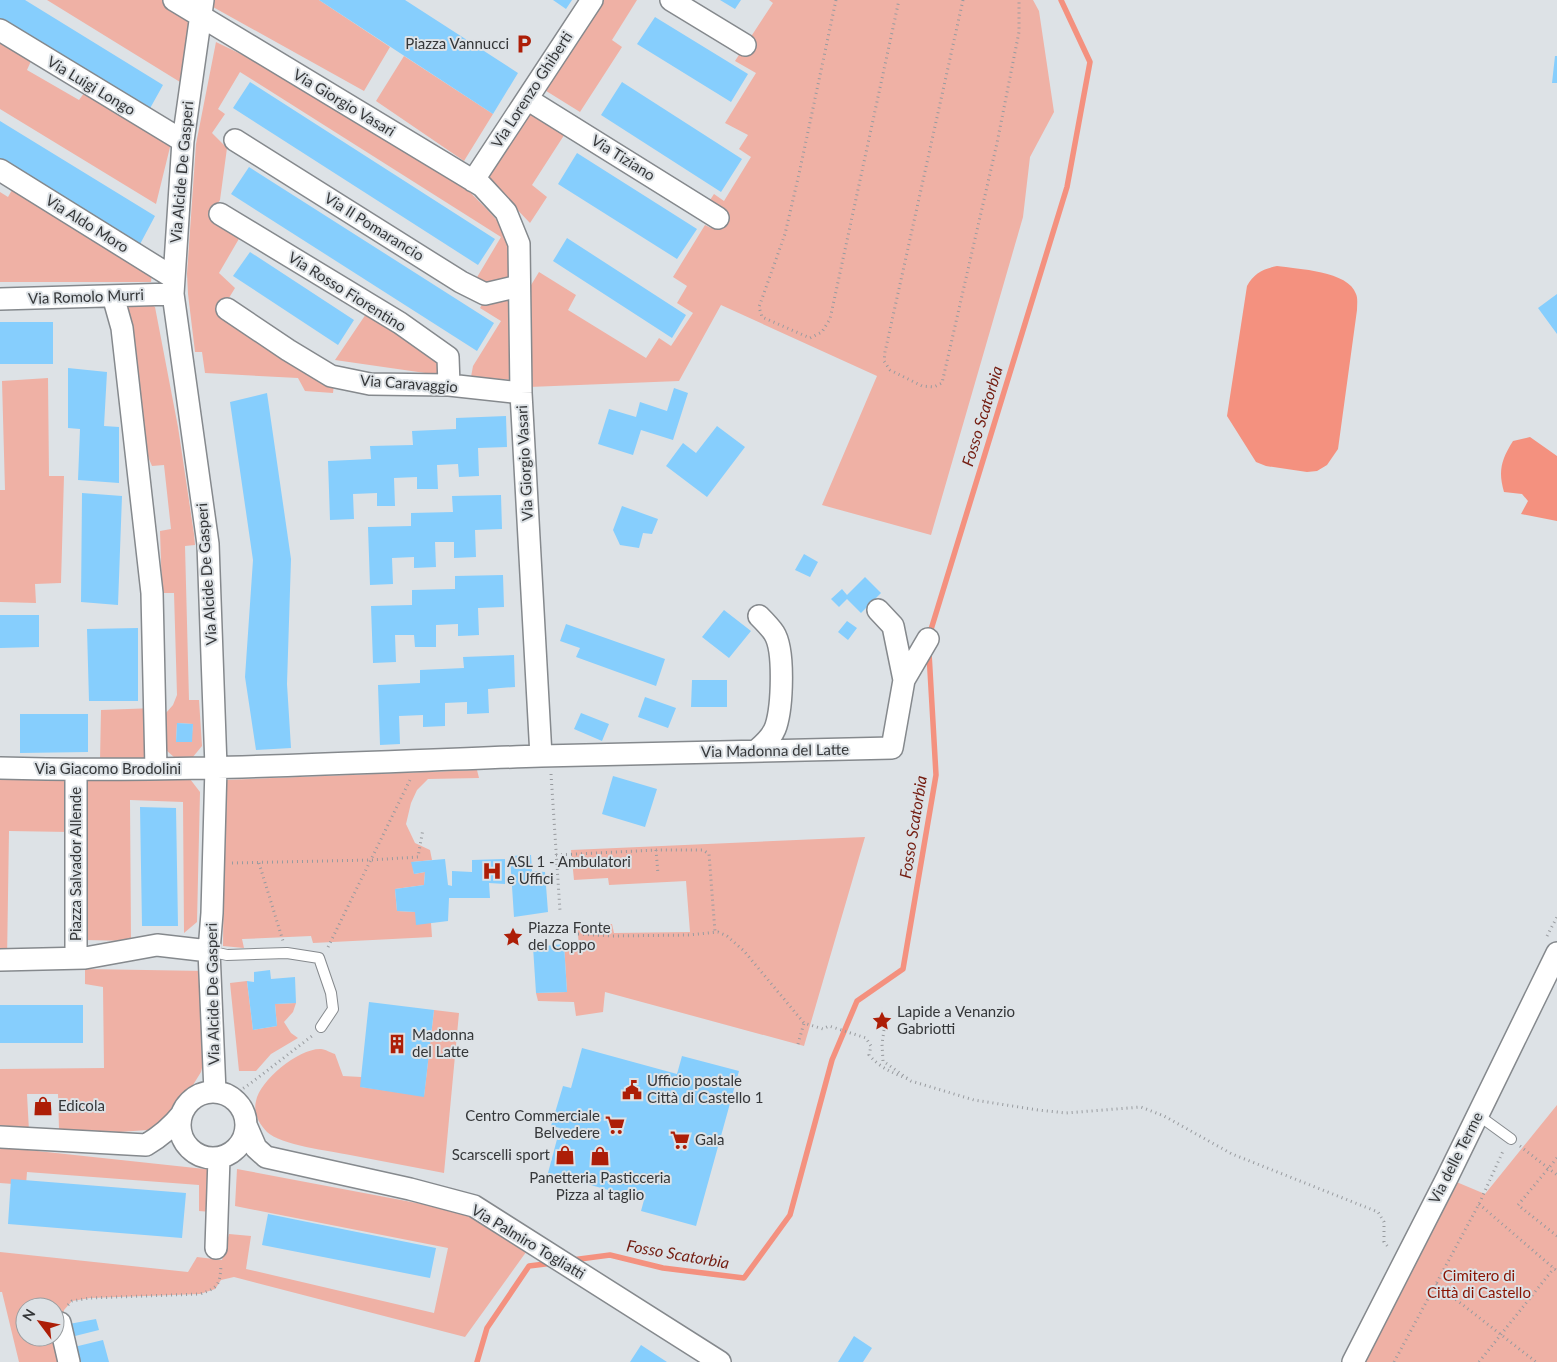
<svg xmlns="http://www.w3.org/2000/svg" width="1557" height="1362" font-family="Lato,sans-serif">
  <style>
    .green { fill: #efb1a5; fill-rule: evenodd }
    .water { fill: #f4917f }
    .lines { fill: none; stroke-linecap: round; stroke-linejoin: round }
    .stream { stroke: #f4917f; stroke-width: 5.5 }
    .building { fill: #86cefd }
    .service-casing { stroke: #85898d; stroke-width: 12 }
    .minor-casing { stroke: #85898d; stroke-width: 24 }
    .path { stroke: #989b9f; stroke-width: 3; stroke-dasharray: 1 4; stroke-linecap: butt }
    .service { stroke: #fff; stroke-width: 10 }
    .minor { stroke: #fff; stroke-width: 21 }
    .labels { text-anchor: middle; stroke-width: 4; stroke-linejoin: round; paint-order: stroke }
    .poi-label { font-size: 15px; fill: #353739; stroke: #dde2e6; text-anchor: start }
    .street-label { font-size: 15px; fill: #353739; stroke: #dde2e6 }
    .park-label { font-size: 15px; fill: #881201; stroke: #dde2e6 }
    .water-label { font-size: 16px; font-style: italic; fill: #731c10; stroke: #dde2e6 }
  </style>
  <rect width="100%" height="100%" fill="#dde2e6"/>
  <path class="green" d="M47,0H174L191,10L180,82Z
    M214,0H319L390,47L364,91L213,7Z
    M603,0H637L612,40L622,47L580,112L543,89Z
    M769,0H1033L1039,11L1054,112L1030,157L1023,217L931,535L822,505L877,376L721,305L679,381L529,387L528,290L539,272L576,295L568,310L646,358L659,338L671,346L693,313L677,303L687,286L673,277L705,225L711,228L718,218L704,209L714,194L724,201L751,157L739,149L748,135L725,123L756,73L735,61L773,3Z
    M0,30L35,52L27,70L79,100L90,85L173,135L156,204L0,109Z
    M216,42L249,58L467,189C481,204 498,218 508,236C513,245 511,271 508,282L487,287L476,279L501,237L240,72L218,109L225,114L212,133L227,148L220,200L209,217L240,237L219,273L235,288L221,311L334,384L333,393L305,391L298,378L205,373L202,352H195L188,294L187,274L196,144Z
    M404,56L493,114L464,161L376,101Z
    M535,104L570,126L532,185L547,197L530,223L488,179Z
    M17,181L153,265L151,282H0V192L8,197Z
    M511,296L513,380L471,377L473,366L501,321L480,308L484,301Z
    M146,302L155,307L178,427L194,534L195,545L185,546L189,700H199L202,746L192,758H175L166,750L165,714L173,705L177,695L174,593H162L160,531L171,529L164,465L152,466L146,452L126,310L128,304ZM177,723L193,724L191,742H176Z
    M366,314L441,359L439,375L335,360Z
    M48,378L49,476H64L61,583L35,584L36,603L0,602V490H5L2,381Z
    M155,708L156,762L100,761L101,710Z
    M0,768L68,770L70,832L9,831L7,960H0Z
    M477,770L479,778L428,779L417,790L411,803L406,824L415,843L430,850L432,860L412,862L414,874L425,872L424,885L395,889L397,911L415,912L431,923L432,937L313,943L311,936L242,939L244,948L223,946L225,780Z
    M81,777L190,779L200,792L197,922L184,933L183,802L130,800L131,941L85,940Z
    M865,837L804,1046L605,992L603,1012L576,1016L574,1002L538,1001L536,993L567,992L564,944L579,945L577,925L612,924L614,933L690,932L686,881L609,885L608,878L574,880L571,850Z
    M85,969L206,971L208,1044L201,1072L177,1111L162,1129L119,1132L59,1129L58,1094H27L29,1131L0,1128V1069L104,1068L103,987L85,984Z
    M247,981L253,1030L277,1026L275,1004L296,1003L293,1012L284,1022L291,1033L298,1038L271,1054L256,1071H239L230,983Z
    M434,1010L459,1013L444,1173C413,1167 381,1161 350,1155C331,1151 280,1145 267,1132C259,1124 253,1113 256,1101C260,1080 299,1048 321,1049C325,1049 331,1053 335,1054L343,1076L361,1077V1087L424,1096Z
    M1557,1105V1362H1353L1447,1178L1485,1194Z
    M0,1147L214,1170L211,1212L199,1211V1185L27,1172L26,1185L0,1183Z
    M237,1169L475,1214L529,1248L465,1337L234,1277L221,1280L215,1289L200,1294L90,1298L72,1301L64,1310L60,1323L69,1362H19L2,1292H0V1252L188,1272L197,1257L222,1260L229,1234L251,1236L246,1269L434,1313L448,1248L235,1206ZM25,1307H55V1337H25Z"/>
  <path class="water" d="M1277,266C1297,269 1349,271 1356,294C1358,298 1357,305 1357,310L1338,449L1327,465L1317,471L1307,472L1266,466L1256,462L1227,416L1247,286C1254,273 1263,269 1277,266Z
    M1530,437L1557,456V521L1521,514L1528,501L1522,494L1504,492C1498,471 1501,460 1513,441Z"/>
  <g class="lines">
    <path class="stream" d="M929,636L1067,187L1090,62L1061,0
      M572,1260L610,1255L663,1268L744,1278L790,1215L832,1060L857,1001L903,969L936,775L929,653
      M477,1362L487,1328L529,1266L553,1263"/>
  </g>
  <path class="building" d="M0,0H25L163,85L148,112L0,21Z
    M319,0H405L518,73L493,114Z
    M553,0H572L566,9Z
    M720,0H741L735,9Z
    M655,17L748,74L731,102L637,44Z
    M1555,56H1557V83H1552Z
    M250,82L495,239L478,265L233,108Z
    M622,82L742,159L721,192L601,115Z
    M0,121L155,216L139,246L0,160Z
    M577,153L697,229L677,259L558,184Z
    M249,167L494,323L477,351L231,194Z
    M567,238L686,315L672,338L553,261Z
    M250,252L354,320L338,345L233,276Z
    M1557,294V334L1538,308Z
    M0,322H53V364H0Z
    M68,368L107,372L104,426L119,427V483L78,480L80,429L68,428Z
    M674,388L688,393L673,440L641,430L633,455L598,444L609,409L636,417L640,402L667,411Z
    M267,393L291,559L287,684L291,748L256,750L245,677L253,560L230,402Z
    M506,416L507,447L478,448L479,476L459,477L458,464L437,465L438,489H417V477L394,478L395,506H377V493L353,494L354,519L330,520L328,461L371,459L370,446L413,445L412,431L456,429V418Z
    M717,426L745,447L707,497L666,466L683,443L696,453Z
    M82,493L122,496L118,605L81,602Z
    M501,495L502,529L475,530L476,557L454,558V542H435L436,567L414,568V557L392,558L393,584L370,585L368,527L411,526V513L453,512L452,496Z
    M622,506L658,519L652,534L643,533L639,548L620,545L613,530Z
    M804,554L818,562L810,577L795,570Z
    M503,575L504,607L478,608L479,635L458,636V624L436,625V647H415L414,635H395L396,662L373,663L371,606L412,605V590L455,589V576Z
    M865,577L881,593L861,613L847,599L839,607L831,599L842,589L847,595Z
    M724,610L751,631L729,658L702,637Z
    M0,615H39V647L0,648Z
    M847,621L857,628L848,640L838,632Z
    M566,624L665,659L656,686L576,657L580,648L560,641Z
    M138,628V701H89L87,629Z
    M514,655L515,687L488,689L489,713L467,714V702L445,703V726L423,727V715L399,716L400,744L380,745L378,685L420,683V670L464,668L463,657Z
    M692,680H727V707H691Z
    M645,697L676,708L668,728L638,717Z
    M581,713L609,724L602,741L574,729Z
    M20,714H88V752L20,753Z
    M177,723L193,724L192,742H176Z
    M613,776L657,789L645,827L602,814Z
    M140,807L176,808L178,926H142Z
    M531,855L532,871L545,872L548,912L514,917L510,856Z
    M445,859L448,885L452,886V871L472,872V860L505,859V884L489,883L490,898H449L448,921L416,925L415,912L397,911L395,889L424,885L425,872L414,874L411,862Z
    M564,944L567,992L536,993L533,947Z
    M270,970L271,979L295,977L296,1003L275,1004L277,1026L253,1030L247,981L254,982V972Z
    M369,1002L434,1010L424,1097L360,1087Z
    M0,1005H83V1043H0Z
    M582,1048L677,1074L682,1056L739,1071L696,1226L641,1211L644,1200L548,1173L560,1128L551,1126L563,1086L571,1088Z
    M34,1100H51V1113H34Z
    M11,1179L186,1193L182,1238L8,1224Z
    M268,1214L436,1248L430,1278L262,1245Z
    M96,1319L99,1330L71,1337L69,1324Z
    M854,1336L872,1348L863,1362H838Z
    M103,1340L109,1362H77L74,1347Z
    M641,1345L667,1362H630Z"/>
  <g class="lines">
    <defs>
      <path id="service" d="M209,951L227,955L287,953L319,958L331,993L333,1009L321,1027
        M1478,1115L1511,1139"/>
      <path id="minor" d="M203,0L183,141L173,294L208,544L216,767L212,913L209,951L215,1092
        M671,0L745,45
        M0,30L183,141
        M527,99L718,218
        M235,140L461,282L485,294L519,286
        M0,170L174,278
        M473,181L592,0
        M220,214L400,323L448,357L449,385
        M113,296L122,328L152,593L156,769
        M0,299L173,294
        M227,309L288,350L331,376L370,384L449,385L521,393
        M878,610L893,626L904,680
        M757,750C764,744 773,736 776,726C782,707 785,650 774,633C770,627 764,621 759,616
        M541,756L892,748L904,680L928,639
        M0,768C180,773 361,762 541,756L521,393L519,244L506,212L482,186L174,0
        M76,770V958
        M0,960L85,958L157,945L209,951
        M180 1125a33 33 0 1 1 66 0a33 33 0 1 1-66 0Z
        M246,1125L256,1148L266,1157L410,1189L474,1206L720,1362
        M0,1137L146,1145C161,1136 171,1128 182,1114
        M216,1248L219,1158
        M60,1323L69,1362
        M1353,1362L1447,1178L1557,953"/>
    </defs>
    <use href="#service" class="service-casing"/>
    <use href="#minor" class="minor-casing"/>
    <path class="path" d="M836,0L799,174L785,234L759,307L762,317L810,338L822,332L830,319L899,0
      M963,0L885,352L884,361L890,370L922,386L934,387L942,383L997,143L1019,32V0
      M551,774L560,911
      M656,850L658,874
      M556,855L656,850H703L709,854L715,932
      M232,863L371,860L418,857L423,829
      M259,863L283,941
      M578,934L612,936L689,935L718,932L727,936L744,951L804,1023L823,1029L829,1026L866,1038L871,1046L869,1055C880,1068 893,1073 908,1079
      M1547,936L1557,917
      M328,947L410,780
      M884,1030L882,1044L883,1061L911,1081L974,1100L1038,1110L1066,1113L1141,1107L1164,1116L1232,1154L1378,1212L1384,1222V1242L1389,1248
      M798,1044L804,1023
      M235,1094L251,1083L312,1036
      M1520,1146L1557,1175
      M1557,1158L1518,1205L1557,1236
      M1479,1204L1557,1271
      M1436,1284L1536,1362
      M68,1305L72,1301L90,1298L200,1294C218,1288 220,1285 221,1265
      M1394,1362L1479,1204L1504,1149
      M1479,1362L1554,1268"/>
    <use href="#service" class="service"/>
    <use href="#minor" class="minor"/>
  </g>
  <defs>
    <symbol id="parking-bare" viewBox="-9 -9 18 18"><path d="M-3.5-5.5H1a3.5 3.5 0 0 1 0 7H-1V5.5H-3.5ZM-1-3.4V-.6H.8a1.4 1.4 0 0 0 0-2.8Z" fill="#ad1e07" stroke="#dde2e6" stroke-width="2.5" paint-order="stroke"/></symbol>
    <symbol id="hospital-bare" viewBox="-9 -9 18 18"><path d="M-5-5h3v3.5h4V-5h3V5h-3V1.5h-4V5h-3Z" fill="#ad1e07" stroke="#dde2e6" stroke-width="2.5" paint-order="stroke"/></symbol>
    <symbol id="sight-bare" viewBox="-9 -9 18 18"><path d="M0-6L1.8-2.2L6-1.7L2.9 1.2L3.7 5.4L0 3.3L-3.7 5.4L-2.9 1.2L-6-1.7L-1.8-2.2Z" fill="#ad1e07" stroke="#dde2e6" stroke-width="2.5" paint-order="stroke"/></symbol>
    <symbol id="building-bare" viewBox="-9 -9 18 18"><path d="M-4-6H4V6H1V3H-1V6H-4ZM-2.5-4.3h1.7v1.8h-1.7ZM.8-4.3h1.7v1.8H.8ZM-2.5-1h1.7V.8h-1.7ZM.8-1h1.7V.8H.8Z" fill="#ad1e07" stroke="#dde2e6" stroke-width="2.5" paint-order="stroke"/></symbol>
    <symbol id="civic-bare" viewBox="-9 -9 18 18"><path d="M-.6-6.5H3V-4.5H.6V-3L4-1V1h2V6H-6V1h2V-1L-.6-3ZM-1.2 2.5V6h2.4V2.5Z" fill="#ad1e07" stroke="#dde2e6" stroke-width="2.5" paint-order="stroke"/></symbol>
    <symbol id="shop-bare" viewBox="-9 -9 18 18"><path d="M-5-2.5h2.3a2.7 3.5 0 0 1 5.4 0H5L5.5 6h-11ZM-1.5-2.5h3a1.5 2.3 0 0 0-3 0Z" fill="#ad1e07" stroke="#dde2e6" stroke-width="2.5" paint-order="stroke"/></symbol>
    <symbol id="supermarket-bare" viewBox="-9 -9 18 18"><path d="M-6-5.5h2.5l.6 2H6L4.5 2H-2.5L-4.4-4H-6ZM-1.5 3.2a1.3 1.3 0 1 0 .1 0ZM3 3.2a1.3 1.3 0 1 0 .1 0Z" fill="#ad1e07" stroke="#dde2e6" stroke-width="2.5" paint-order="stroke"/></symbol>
  </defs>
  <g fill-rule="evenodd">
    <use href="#parking-bare" x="510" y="30" width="28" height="28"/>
    <use href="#hospital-bare" x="478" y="857" width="28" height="28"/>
    <use href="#sight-bare" x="499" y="923" width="28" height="28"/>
    <use href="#sight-bare" x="868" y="1007" width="28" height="28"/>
    <use href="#building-bare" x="383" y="1030" width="28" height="28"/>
    <use href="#civic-bare" x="618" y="1076" width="28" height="28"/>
    <use href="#shop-bare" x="29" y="1092" width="28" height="28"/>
    <use href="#supermarket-bare" x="601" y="1111" width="28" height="28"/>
    <use href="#supermarket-bare" x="666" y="1126" width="28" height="28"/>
    <use href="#shop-bare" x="551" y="1141" width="28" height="28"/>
    <use href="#shop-bare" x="586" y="1142" width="28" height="28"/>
  </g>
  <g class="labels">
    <g class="poi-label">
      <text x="509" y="49" text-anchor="end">Piazza Vannucci</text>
      <text x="507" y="867">ASL 1 - Ambulatori<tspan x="507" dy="17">e Uffici</tspan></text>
      <text x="528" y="933">Piazza Fonte<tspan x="528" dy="17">del Coppo</tspan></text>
      <text x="897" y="1017">Lapide a Venanzio<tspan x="897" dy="17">Gabriotti</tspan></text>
      <text x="412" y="1040">Madonna<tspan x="412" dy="17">del Latte</tspan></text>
      <text x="647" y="1086">Ufficio postale<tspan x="647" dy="17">Città di Castello 1</tspan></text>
      <text x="58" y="1111">Edicola</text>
      <text x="600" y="1121" text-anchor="end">Centro Commerciale<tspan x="600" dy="17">Belvedere</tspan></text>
      <text x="695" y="1145">Gala</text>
      <text x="550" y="1160" text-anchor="end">Scarscelli sport</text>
      <text x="600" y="1183" text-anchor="middle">Panetteria Pasticceria<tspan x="600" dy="17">Pizza al taglio</tspan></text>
    </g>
    <g class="street-label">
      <text transform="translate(91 86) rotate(31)" y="5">Via Luigi Longo</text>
      <text transform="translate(532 90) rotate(-57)" y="5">Via Lorenzo Ghiberti</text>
      <text transform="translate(344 103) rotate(31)" y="5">Via Giorgio Vasari</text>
      <text transform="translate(623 158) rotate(32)" y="5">Via Tiziano</text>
      <text transform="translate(182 172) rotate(-85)" y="5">Via Alcide De Gasperi</text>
      <text transform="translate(87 224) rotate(32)" y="5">Via Aldo Moro</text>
      <text transform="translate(374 227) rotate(32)" y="5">Via Il Pomarancio</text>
      <text transform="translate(347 292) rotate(32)" y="5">Via Rosso Fiorentino</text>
      <text transform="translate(86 297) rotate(-2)" y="5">Via Romolo Murri</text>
      <text transform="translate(409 384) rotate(4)" y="5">Via Caravaggio</text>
      <text transform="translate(525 463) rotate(-93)" y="5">Via Giorgio Vasari</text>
      <text transform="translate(207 574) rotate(-94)" y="5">Via Alcide De Gasperi</text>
      <text transform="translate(775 751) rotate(-1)" y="5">Via Madonna del Latte</text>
      <text x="108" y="774">Via Giacomo Brodolini</text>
      <text transform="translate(76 864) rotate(-90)" y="5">Piazza Salvador Allende</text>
      <text transform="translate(213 994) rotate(-91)" y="5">Via Alcide De Gasperi</text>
      <text transform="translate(1456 1158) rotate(-63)" y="5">Via delle Terme</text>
      <text transform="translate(528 1242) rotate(31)" y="5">Via Palmiro Togliatti</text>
    </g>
    <g class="park-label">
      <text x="1479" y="1281">Cimitero di<tspan x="1479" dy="17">Città di Castello</tspan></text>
    </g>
    <g class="water-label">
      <text transform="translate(982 416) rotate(-73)" y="6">Fosso Scatorbia</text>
      <text transform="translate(913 827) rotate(-81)" y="6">Fosso Scatorbia</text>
      <text transform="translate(678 1254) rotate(10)" y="6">Fosso Scatorbia</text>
    </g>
  </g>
  <g transform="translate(40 1322) rotate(302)"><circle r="24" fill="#dde2e6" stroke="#9a9ea1"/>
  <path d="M0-4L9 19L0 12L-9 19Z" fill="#ad1e07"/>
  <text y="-8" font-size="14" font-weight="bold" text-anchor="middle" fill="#353739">N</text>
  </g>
</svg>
